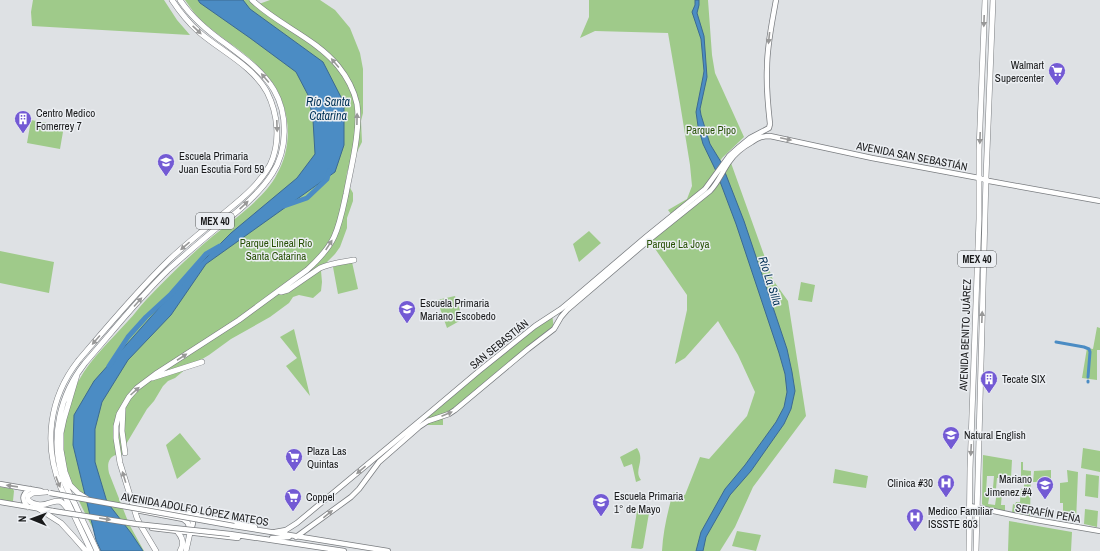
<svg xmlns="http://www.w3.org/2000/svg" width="1100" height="551" font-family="'Archivo Narrow',sans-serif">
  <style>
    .green { fill: #9fca8a }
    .water { fill: #4b8cc4; stroke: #3c6a91 }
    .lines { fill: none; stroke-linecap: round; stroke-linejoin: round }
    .canal { stroke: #4b8cc4; stroke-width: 3 }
    .river { stroke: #4b8cc4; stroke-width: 5 }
    .secondary-casing { stroke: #7a7d80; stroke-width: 6 }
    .primary-casing { stroke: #7a7d80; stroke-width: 6 }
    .trunk-casing { stroke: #7a7d80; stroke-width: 6 }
    .secondary { stroke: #fff; stroke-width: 4.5 }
    .primary { stroke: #fff; stroke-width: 5 }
    .trunk { stroke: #fff; stroke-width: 5 }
    .secondary-bridge-casing { stroke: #7a7d80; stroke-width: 6; stroke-linecap: butt }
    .secondary-bridge { stroke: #fff; stroke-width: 4.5 }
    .oneway { fill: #989898 }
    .labels { text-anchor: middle; stroke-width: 3; stroke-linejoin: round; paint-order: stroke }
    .shield { fill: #ebeef2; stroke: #585a5c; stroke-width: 1 }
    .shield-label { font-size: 10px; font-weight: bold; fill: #191a1b }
    .poi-label { font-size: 11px; fill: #191a1b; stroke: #ebeef2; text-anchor: start }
    .park-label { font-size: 11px; fill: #285106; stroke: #ebeef2 }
    .street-label { font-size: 11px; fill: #191a1b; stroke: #ebeef2 }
    .water-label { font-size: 12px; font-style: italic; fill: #003156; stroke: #ebeef2 }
  </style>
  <rect width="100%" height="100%" fill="#dee1e4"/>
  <path class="green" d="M33,0H164L177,20L190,35L32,26L31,12Z
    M185,0H251L259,4L270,0H320L335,10L350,28L360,53L363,69V113L361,121L362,142L347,172L346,182L349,186L353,193V201L347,218V228L340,247L335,254L326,263L321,271L322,282L321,291L313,298L299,295L293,297L289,303L270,317L231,339L209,355L187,368L175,378L168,381L163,386L154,401L147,409L122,451V456L118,454C108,457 107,464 109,473L129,524L144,551H105C88,518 66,484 63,446C62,428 70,395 79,380C91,358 111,340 128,321C134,315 139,307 146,300C167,278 189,256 213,236C233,220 266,197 277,174C289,153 291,127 283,104C272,67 232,47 205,24C197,17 191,9 185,0Z
    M589,0H708L712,55L715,73L744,137L722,158L714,172L731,163L773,280L788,301L806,416L753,487L735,527L720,551H662C663,531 668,511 673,492L685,495L700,457L709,459L747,416L755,392L738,355L718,321L685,358L675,364L687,310V295L649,240L671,214L668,210L687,199L692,186L690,165L678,91L668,33L595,31L580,38L589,17Z
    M31,120L64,126L60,149L27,143Z
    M589,231L601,243L579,262L573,244Z
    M0,251L54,262L49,293L0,283Z
    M352,262L358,289L338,294L333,267Z
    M801,282L815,285L812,302L798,300Z
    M455,296L463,319L447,328L437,300Z
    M552,314L554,329L458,407L443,416V425H422L419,422Z
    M1097,327L1100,328V350H1097V380L1082,378L1087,348L1093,349Z
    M294,329L310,396L286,366L297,358L280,337Z
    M180,433L201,459L177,479L166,445Z
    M637,448C646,461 633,470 641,480L636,482L632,464L624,467L620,457Z
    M1083,448L1100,451V472L1081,468Z
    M983,455L1012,460L1011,478H997L996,489L993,488L994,476H987L986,492L990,493L988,504L995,505L997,492H1002L1001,505H1005V511L984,506L982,504Z
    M1021,462H1023V470L1031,471L1030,516L1012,512L1013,504L1015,505L1016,502H1020L1021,489L1024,488V478H1021Z
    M835,469L868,476L866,488L833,483Z
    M1051,470V482H1033L1034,471Z
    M1067,470L1078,472L1076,522L1063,520V503H1060V483L1068,482Z
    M1086,474L1099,476L1098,498L1085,496Z
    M0,487L13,489L14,491L13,501L11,502L0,500Z
    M1085,509L1098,511L1097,527L1084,524Z
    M637,511L649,513L643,548L641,549L631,548Z
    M1009,521L1072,532L1071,551H1008Z
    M737,531L761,535L756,551L732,546Z"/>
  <path class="water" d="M198,0H243L250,9L323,62L344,103V145L335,172L206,264L171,315L128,360L102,402L95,429V462L107,502L131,533L143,551H101L96,540L73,445L74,415L94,381L182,282L231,233L297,178L315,154L313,120L308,95L296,72L250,38L200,3Z
    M695,0H699V5L697,13L704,36L707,77L700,109L701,115L710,144L721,162L744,221L787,349L792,372L795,391L791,409L784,424L751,471L730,495L706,537L703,551H696L701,532L725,489L745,465L776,422L784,407L787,392L785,374L779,353L736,224L716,171L703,144L698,126L696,112L703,77L704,71L701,39L692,12L695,5Z"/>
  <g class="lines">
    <path class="canal" d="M1056,342L1084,347L1089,349L1090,352L1088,377
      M1088,382V381"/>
    <path class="river" d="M284,206L307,198L327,179L329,171
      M109,366L128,337L146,317L171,294L206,254L220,246"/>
    <defs>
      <path id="secondary" d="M0,484L41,491
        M0,502L53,511
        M136,506L189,513L224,521L255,527
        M970,506L1036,520L1100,531
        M28,507C22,500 21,495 30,489
        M136,510L183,519L188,523L190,533
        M234,526L388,551
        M152,528L238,538
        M191,531L193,523L191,515
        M275,532L286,530L297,523L428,414L479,371L535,326L561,309L573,299L647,236L705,189L729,156L739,147L750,138L769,128L770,124C768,106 766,87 767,68C767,45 772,23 776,0
        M230,534L344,551
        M296,537L351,497L359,489L379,462L419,427L428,421L449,414L455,410L528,349L554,329L561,317L567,310L649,240L710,191C718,183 722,172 729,162C735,153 743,147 752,142C758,138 762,136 770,136L872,158L979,178L989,181L1100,201
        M272,538L289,537"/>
      <path id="primary" d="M969,551L970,469L979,219V150L985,0
        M976,551L986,177L993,0"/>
      <path id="trunk" d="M281,292L288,290L320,268C331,263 343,262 354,260
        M77,375L64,419L61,433V450L65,472L70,485L78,493L89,500
        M152,378L202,362
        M123,408L122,431L125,453
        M46,492L33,493L28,496V500C33,505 42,506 49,503C52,502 55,501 59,501C64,502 67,509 70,512
        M39,509L61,523L72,535L86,551
        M177,531C182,537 185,543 180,551
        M91,551L61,488C43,445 49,398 78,361C107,327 137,291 169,260C188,242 209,226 229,209C245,196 260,183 270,165C281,142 278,114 267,92C253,66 221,51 199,32C189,23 180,12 172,0
        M97,551C90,535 82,520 75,504C70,495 65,486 62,476C50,437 60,394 85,363C112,332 138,299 168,270C186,254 204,238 223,223C241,209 260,193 272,174C288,150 288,114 274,90C262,70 243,57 226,44C209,32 192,18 180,0
        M156,551L141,526L137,518L120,463L116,438V426L119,414L129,397L137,388L157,373L239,320L307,270C318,260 328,250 334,237C340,224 343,208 346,194C351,167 361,130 357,104C354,90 347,77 338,66C315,38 278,25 252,0
        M186,551L190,533"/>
    </defs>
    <use href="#secondary" class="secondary-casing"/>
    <use href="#primary" class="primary-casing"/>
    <use href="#trunk" class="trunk-casing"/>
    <use href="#secondary" class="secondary"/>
    <use href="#primary" class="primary"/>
    <use href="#trunk" class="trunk"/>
    <defs>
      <path id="secondary-bridge" d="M50,493L89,500L234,526
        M53,511L136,524L230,534"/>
    </defs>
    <use href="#secondary-bridge" class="secondary-bridge-casing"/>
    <use href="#secondary-bridge" class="secondary-bridge"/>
  </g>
  <defs><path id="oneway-solid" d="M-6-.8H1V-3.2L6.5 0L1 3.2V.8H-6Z"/></defs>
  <g class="oneway">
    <use href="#oneway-solid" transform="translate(984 21) rotate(92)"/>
    <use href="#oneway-solid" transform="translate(197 30) rotate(43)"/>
    <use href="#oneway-solid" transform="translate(769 38) rotate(96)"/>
    <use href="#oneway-solid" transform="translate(335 63) rotate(-130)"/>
    <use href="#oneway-solid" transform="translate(265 78) rotate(-130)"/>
    <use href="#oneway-solid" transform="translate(357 119) rotate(-89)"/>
    <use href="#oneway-solid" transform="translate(277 126) rotate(88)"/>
    <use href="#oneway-solid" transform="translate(980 138) rotate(92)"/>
    <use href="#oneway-solid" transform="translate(786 139) rotate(12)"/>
    <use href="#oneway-solid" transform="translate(244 205) rotate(-43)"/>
    <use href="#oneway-solid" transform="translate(329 245) rotate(-57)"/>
    <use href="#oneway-solid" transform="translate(185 246) rotate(140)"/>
    <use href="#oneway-solid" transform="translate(138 302) rotate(-48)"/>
    <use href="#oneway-solid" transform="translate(982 317) rotate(-88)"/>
    <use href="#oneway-solid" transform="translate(96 340) rotate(131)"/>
    <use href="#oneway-solid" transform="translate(182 357) rotate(-33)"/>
    <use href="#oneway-solid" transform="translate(135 391) rotate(-42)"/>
    <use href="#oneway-solid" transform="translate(447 414) rotate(-23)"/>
    <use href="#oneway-solid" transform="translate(971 450) rotate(93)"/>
    <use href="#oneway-solid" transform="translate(361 470) rotate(140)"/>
    <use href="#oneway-solid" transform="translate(124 477) rotate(-107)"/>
    <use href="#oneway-solid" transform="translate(58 482) rotate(69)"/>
    <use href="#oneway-solid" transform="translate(12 486) rotate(-172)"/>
    <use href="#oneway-solid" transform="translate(328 514) rotate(-39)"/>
    <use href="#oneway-solid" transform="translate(105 519) rotate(9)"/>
  </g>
  <defs>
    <symbol id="supermarket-pin" viewBox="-11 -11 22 30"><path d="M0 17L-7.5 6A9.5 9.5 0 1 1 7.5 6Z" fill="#735ad4" stroke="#ebeef2"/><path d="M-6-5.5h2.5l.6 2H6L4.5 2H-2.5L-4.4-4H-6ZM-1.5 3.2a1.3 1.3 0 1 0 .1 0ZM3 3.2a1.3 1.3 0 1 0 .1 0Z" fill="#fff"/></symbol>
    <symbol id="building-pin" viewBox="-11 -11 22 30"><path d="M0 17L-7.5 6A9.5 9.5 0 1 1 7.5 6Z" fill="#735ad4" stroke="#ebeef2"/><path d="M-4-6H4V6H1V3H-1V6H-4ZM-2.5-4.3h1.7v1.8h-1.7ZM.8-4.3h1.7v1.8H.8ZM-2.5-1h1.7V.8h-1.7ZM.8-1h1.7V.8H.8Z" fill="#fff"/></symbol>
    <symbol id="school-pin" viewBox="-11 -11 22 30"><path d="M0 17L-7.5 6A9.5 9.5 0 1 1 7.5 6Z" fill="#735ad4" stroke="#ebeef2"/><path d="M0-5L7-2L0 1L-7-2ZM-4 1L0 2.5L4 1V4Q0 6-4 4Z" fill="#fff"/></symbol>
    <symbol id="hospital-pin" viewBox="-11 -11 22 30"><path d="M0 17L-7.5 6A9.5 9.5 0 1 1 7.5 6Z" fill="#735ad4" stroke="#ebeef2"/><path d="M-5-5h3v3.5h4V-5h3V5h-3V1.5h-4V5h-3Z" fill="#fff"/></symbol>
    <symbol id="university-pin" viewBox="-11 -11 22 30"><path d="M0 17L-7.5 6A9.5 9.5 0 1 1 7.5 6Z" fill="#735ad4" stroke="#ebeef2"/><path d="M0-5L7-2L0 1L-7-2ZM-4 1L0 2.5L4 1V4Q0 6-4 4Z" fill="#fff"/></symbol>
  </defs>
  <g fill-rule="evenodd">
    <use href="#supermarket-pin" x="1047" y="61" width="20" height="27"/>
    <use href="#building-pin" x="13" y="109" width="20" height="27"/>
    <use href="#school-pin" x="156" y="152" width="20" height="27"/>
    <use href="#school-pin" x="397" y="299" width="20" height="27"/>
    <use href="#building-pin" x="979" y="369" width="20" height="27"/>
    <use href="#school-pin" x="941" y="425" width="20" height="27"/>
    <use href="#supermarket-pin" x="284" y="447" width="20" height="27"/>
    <use href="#hospital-pin" x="936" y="473" width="20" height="27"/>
    <use href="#university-pin" x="1035" y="475" width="20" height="27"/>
    <use href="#supermarket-pin" x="283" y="487" width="20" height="27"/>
    <use href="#school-pin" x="591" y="492" width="20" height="27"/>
    <use href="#hospital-pin" x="905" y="507" width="20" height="27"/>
  </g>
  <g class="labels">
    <g class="shield">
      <rect x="196" y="213" width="38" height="16" rx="3"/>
      <rect x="958" y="251" width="38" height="16" rx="3"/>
    </g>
    <g class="shield-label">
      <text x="215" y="225">MEX 40</text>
      <text x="977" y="263">MEX 40</text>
    </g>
    <g class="poi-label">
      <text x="1044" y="69" text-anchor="end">Walmart<tspan x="1044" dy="13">Supercenter</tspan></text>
      <text x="36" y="117">Centro Medico<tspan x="36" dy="13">Fomerrey 7</tspan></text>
      <text x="179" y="160">Escuela Primaria<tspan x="179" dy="13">Juan Escutia Ford 59</tspan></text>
      <text x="420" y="307">Escuela Primaria<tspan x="420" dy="13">Mariano Escobedo</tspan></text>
      <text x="1002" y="383">Tecate SIX</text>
      <text x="964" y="439">Natural English</text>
      <text x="307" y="455">Plaza Las<tspan x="307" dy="13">Quintas</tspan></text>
      <text x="1032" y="483" text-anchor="end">Mariano<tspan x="1032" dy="13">Jimenez #4</tspan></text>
      <text x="933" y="487" text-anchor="end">Clinica #30</text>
      <text x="614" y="500">Escuela Primaria<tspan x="614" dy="13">1° de Mayo</tspan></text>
      <text x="306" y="501">Coppel</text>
      <text x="928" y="515">Medico Familiar<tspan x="928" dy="13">ISSSTE 803</tspan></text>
    </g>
    <g class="park-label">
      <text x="711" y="134">Parque Pipo</text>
      <text x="276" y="247">Parque Lineal Río<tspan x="276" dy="13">Santa Catarina</tspan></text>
      <text x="678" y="248">Parque La Joya</text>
    </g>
    <g class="street-label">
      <text transform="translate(912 156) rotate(11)" y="4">AVENIDA SAN SEBASTIÁN</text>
      <text transform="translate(965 335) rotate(-88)" y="4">AVENIDA BENITO JUÁREZ</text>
      <text transform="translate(499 344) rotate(-39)" y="4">SAN SEBASTIÁN</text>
      <text transform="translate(195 509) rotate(10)" y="4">AVENIDA ADOLFO LÓPEZ MATEOS</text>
      <text transform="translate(1048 513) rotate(10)" y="4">SERAFÍN PEÑA</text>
    </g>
    <g class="water-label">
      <text x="328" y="106">Río Santa<tspan x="328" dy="14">Catarina</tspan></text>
      <text transform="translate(770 281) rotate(72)" y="4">Río La Silla</text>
    </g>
  </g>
  <g transform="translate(32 519) rotate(271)" stroke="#ebeef2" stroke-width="3" paint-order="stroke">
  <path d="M0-3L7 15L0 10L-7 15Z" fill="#191a1b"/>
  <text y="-6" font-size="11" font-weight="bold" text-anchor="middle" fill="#191a1b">N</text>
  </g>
</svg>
